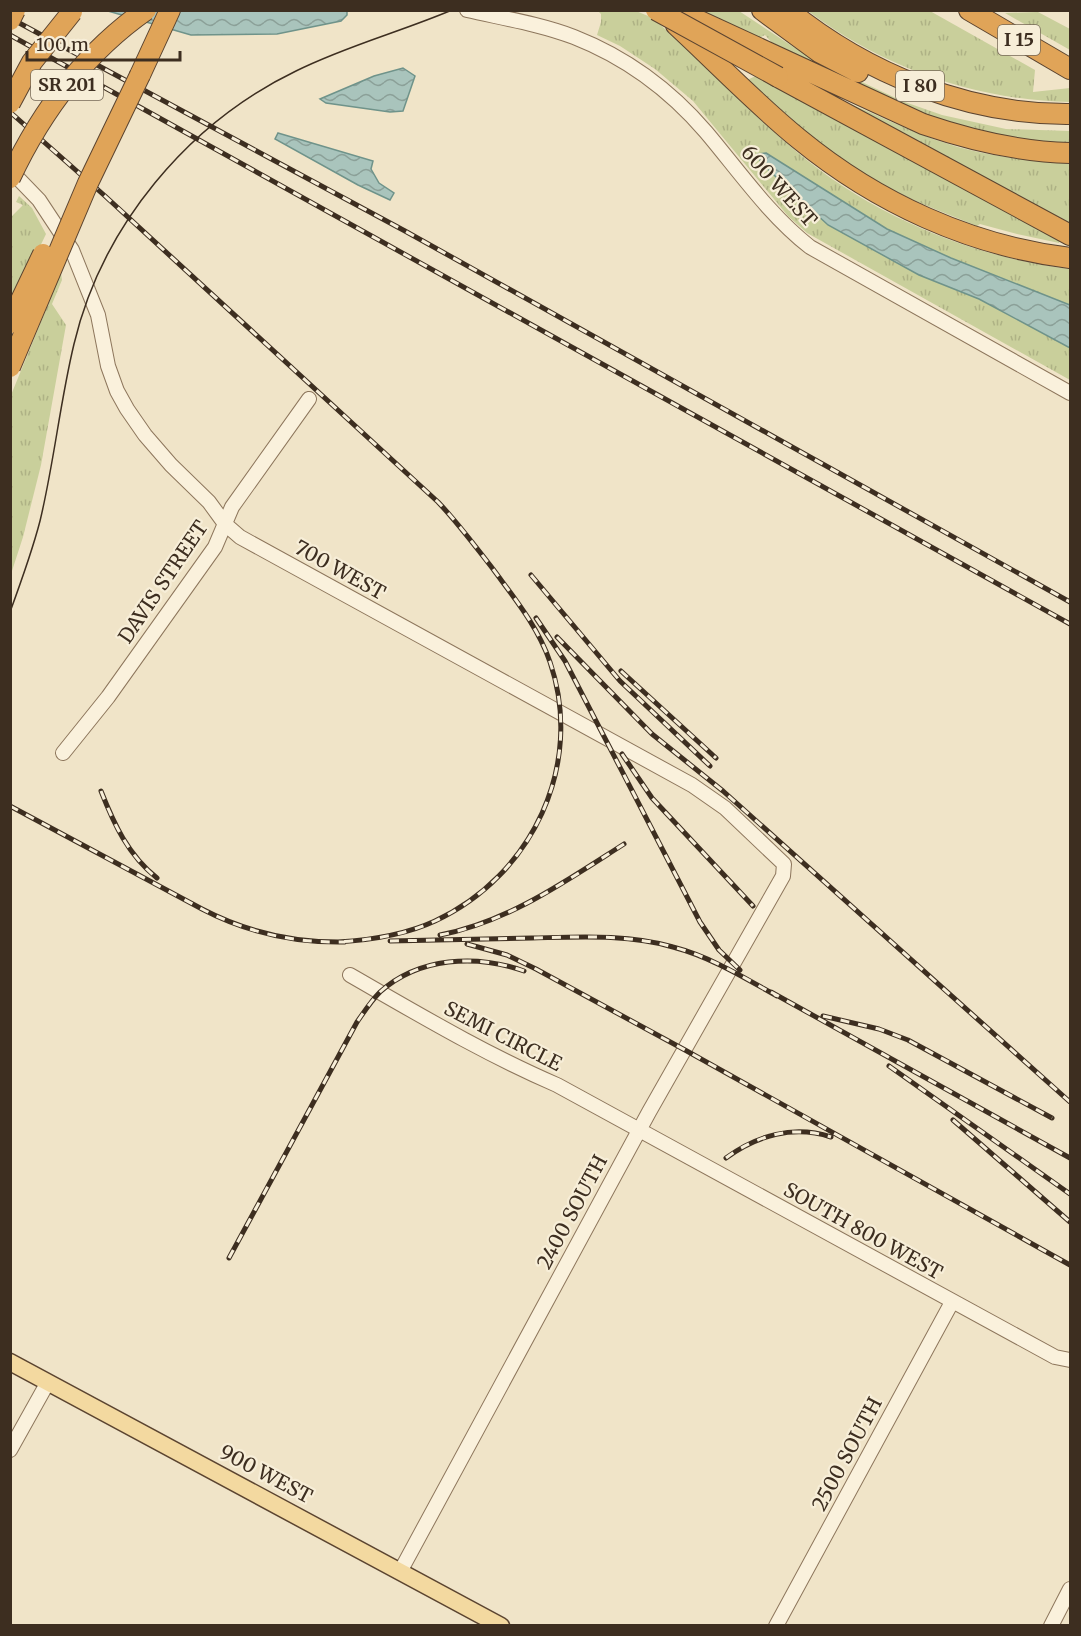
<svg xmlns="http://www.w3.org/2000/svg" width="1081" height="1636" font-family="Merriweather,serif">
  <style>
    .grass { fill: url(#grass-tufts) }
    .water { fill: url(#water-waves); stroke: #6f938a; stroke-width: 1.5 }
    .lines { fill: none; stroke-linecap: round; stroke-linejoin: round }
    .minor-casing { stroke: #8d765c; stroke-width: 16 }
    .major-casing { stroke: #5b4430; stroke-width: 19 }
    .highway-casing { stroke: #5b4430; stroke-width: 22 }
    .minor { stroke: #faf1dc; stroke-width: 14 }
    .major { stroke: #f3d9a0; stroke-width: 16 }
    .highway { stroke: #e0a458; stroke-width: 20 }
    .tram { stroke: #3d2e20; stroke-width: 1.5 }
    .rail-casing { stroke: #3d2e20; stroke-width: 5 }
    .rail { stroke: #f7eed8; stroke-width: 3; stroke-dasharray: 9; stroke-linecap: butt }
    .highway-bridge-casing { stroke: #5b4430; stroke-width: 22; stroke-linecap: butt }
    .highway-bridge { stroke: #e0a458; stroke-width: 20 }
    .labels { text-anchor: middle; stroke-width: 4.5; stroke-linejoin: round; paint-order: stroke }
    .shield { fill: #f7eed8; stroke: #756857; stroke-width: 1.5 }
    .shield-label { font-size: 18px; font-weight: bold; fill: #3d2e20 }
    .street-label { font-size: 20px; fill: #3d2e20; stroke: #f7eed8 }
  </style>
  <defs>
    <pattern id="grass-tufts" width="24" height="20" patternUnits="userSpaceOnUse" patternTransform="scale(1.5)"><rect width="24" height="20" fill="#c9cf9b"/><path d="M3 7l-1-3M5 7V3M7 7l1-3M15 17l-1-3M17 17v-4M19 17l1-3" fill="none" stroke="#aeb285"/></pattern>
    <pattern id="water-waves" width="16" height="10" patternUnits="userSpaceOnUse" patternTransform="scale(1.5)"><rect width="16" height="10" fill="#a9c4bc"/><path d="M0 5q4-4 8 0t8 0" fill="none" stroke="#8ba098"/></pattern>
  </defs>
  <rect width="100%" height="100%" fill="#f0e4c8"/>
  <path class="grass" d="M598,11H636L653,18C702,62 747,110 797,152C873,216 972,257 1070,269V380L807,233L788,216L693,101L655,69L620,46L597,35L601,22V14Z
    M700,11H739L792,46L822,63L902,101L942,115L1006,129L1070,131V144C1037,142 1003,139 971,130C902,109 838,74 773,44L765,35L759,38Z
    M808,11H930L1035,70L1033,92L1070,88V102C975,100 884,68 808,11Z
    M1038,12L1070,29V50L1005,13Z
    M758,75L1060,240L1059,243L1017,234L980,224L977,226C947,214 917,203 888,187C855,169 823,146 792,123V119L747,80Z
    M838,99C867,110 894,124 923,135C970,154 1020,161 1070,163V227Z
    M19,196L32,208L46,234L11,307V217L23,205L16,202Z
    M61,273L62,280L52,304L66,325L41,465L23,537L11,574V395Z"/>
  <path class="water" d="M347,10V15L341,21L277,34L191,35L108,11Z
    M403,68L415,76L403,111L390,112L326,103L320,99L374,76Z
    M278,133L373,161L371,169L379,183L394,193L390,200L358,185L275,139Z
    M766,153L887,229L951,258L1070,305V348L979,299L919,275L828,225L761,163L758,154Z"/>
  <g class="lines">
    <defs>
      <path id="minor" d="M467,10C502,18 540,24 574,37C625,57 670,90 706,132C739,171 769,215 810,247L1070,393
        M10,170L39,200L72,250L98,315L108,366L117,391L127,409L145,435L171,465L209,502L225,524L240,537L692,785L725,808L784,864L783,876L649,1112L401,1570
        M63,753L108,697L215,547L232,507L309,399
        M350,975C418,1014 485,1054 557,1085L1055,1357L1070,1360
        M10,1450L48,1382
        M776,1626L952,1302
        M1051,1626L1070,1589"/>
      <path id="major" d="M10,1362L501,1626"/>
      <path id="highway" d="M676,10L923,124C970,140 1020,152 1070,153
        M762,10L819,52L858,72
        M788,10C867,74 968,115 1070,114
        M969,10L1070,69
        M676,25C717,63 756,104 799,139C877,203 971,246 1070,258
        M140,75L170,10
        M778,77L1070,235"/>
    </defs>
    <use href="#minor" class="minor-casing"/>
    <use href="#major" class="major-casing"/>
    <use href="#highway" class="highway-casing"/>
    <use href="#minor" class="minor"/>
    <use href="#major" class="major"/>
    <use href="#highway" class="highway"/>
    <path class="tram" d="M10,612C21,582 32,552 40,521C54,463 60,402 74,344C102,226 188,123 296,71C346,46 400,32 452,10"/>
    <defs>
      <path id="rail" d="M10,18L405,231L1070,602
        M10,35L1070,624
        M10,112L105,196L438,502C458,523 475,546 493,569C515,599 538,627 550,662C585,765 532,876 435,921C405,935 371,940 338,942
        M531,575L620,681L710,766
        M536,618L565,661L700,922L719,950L740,970
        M557,637L652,734L723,791L1070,1102
        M621,671L716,758
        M622,754L652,798L753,906
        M101,791C114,824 128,855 157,878
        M10,806L202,909C248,933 294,943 345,942
        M440,935C508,922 566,881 624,844
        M390,941C437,940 485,939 532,938C579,937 628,934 673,947C711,957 743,977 777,996
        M467,944L507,955L536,969L685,1050L1070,1265
        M771,992L1070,1158
        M823,1016L879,1029L908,1040L1052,1118
        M889,1066L1070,1194
        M953,1120L1070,1222
        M726,1158C757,1135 794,1125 831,1137
        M229,1258L357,1022C364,1012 371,1001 380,992C419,957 476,954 524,971"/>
    </defs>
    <use href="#rail" class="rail-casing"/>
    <use href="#rail" class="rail"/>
    <defs>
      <path id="highway-bridge" d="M656,10L778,77
        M10,20L15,10
        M10,103L32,62L72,12
        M10,178C41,112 86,52 146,10
        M10,323L43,254
        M10,367L88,183L140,75"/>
    </defs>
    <use href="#highway-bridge" class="highway-bridge-casing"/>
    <use href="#highway-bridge" class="highway-bridge"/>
  </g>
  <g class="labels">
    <g class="shield">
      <rect x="998" y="25" width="42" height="30" rx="4.5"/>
      <rect x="31" y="70" width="72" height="30" rx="4.5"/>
      <rect x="896" y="71" width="48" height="30" rx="4.5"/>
    </g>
    <g class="shield-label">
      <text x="1019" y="46">I 15</text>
      <text x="67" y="91">SR 201</text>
      <text x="920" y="92">I 80</text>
    </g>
    <g class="street-label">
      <text transform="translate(779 186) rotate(48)" y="7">600 WEST</text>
      <text transform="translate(340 570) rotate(29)" y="7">700 WEST</text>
      <text transform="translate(163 582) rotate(-56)" y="7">DAVIS STREET</text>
      <text transform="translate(503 1036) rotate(27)" y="7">SEMI CIRCLE</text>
      <text transform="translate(572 1212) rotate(-62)" y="7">2400 SOUTH</text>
      <text transform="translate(863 1231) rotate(29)" y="7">SOUTH 800 WEST</text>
      <text transform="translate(847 1454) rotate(-62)" y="7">2500 SOUTH</text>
      <text transform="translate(266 1474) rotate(28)" y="7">900 WEST</text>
    </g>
  </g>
  <rect width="1081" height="1636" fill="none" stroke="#3d2e20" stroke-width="24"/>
  <path d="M27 51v9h153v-9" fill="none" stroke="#3d2e20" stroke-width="3"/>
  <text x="36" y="51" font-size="18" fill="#3d2e20" stroke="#f7eed8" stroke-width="4.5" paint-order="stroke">100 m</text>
</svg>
